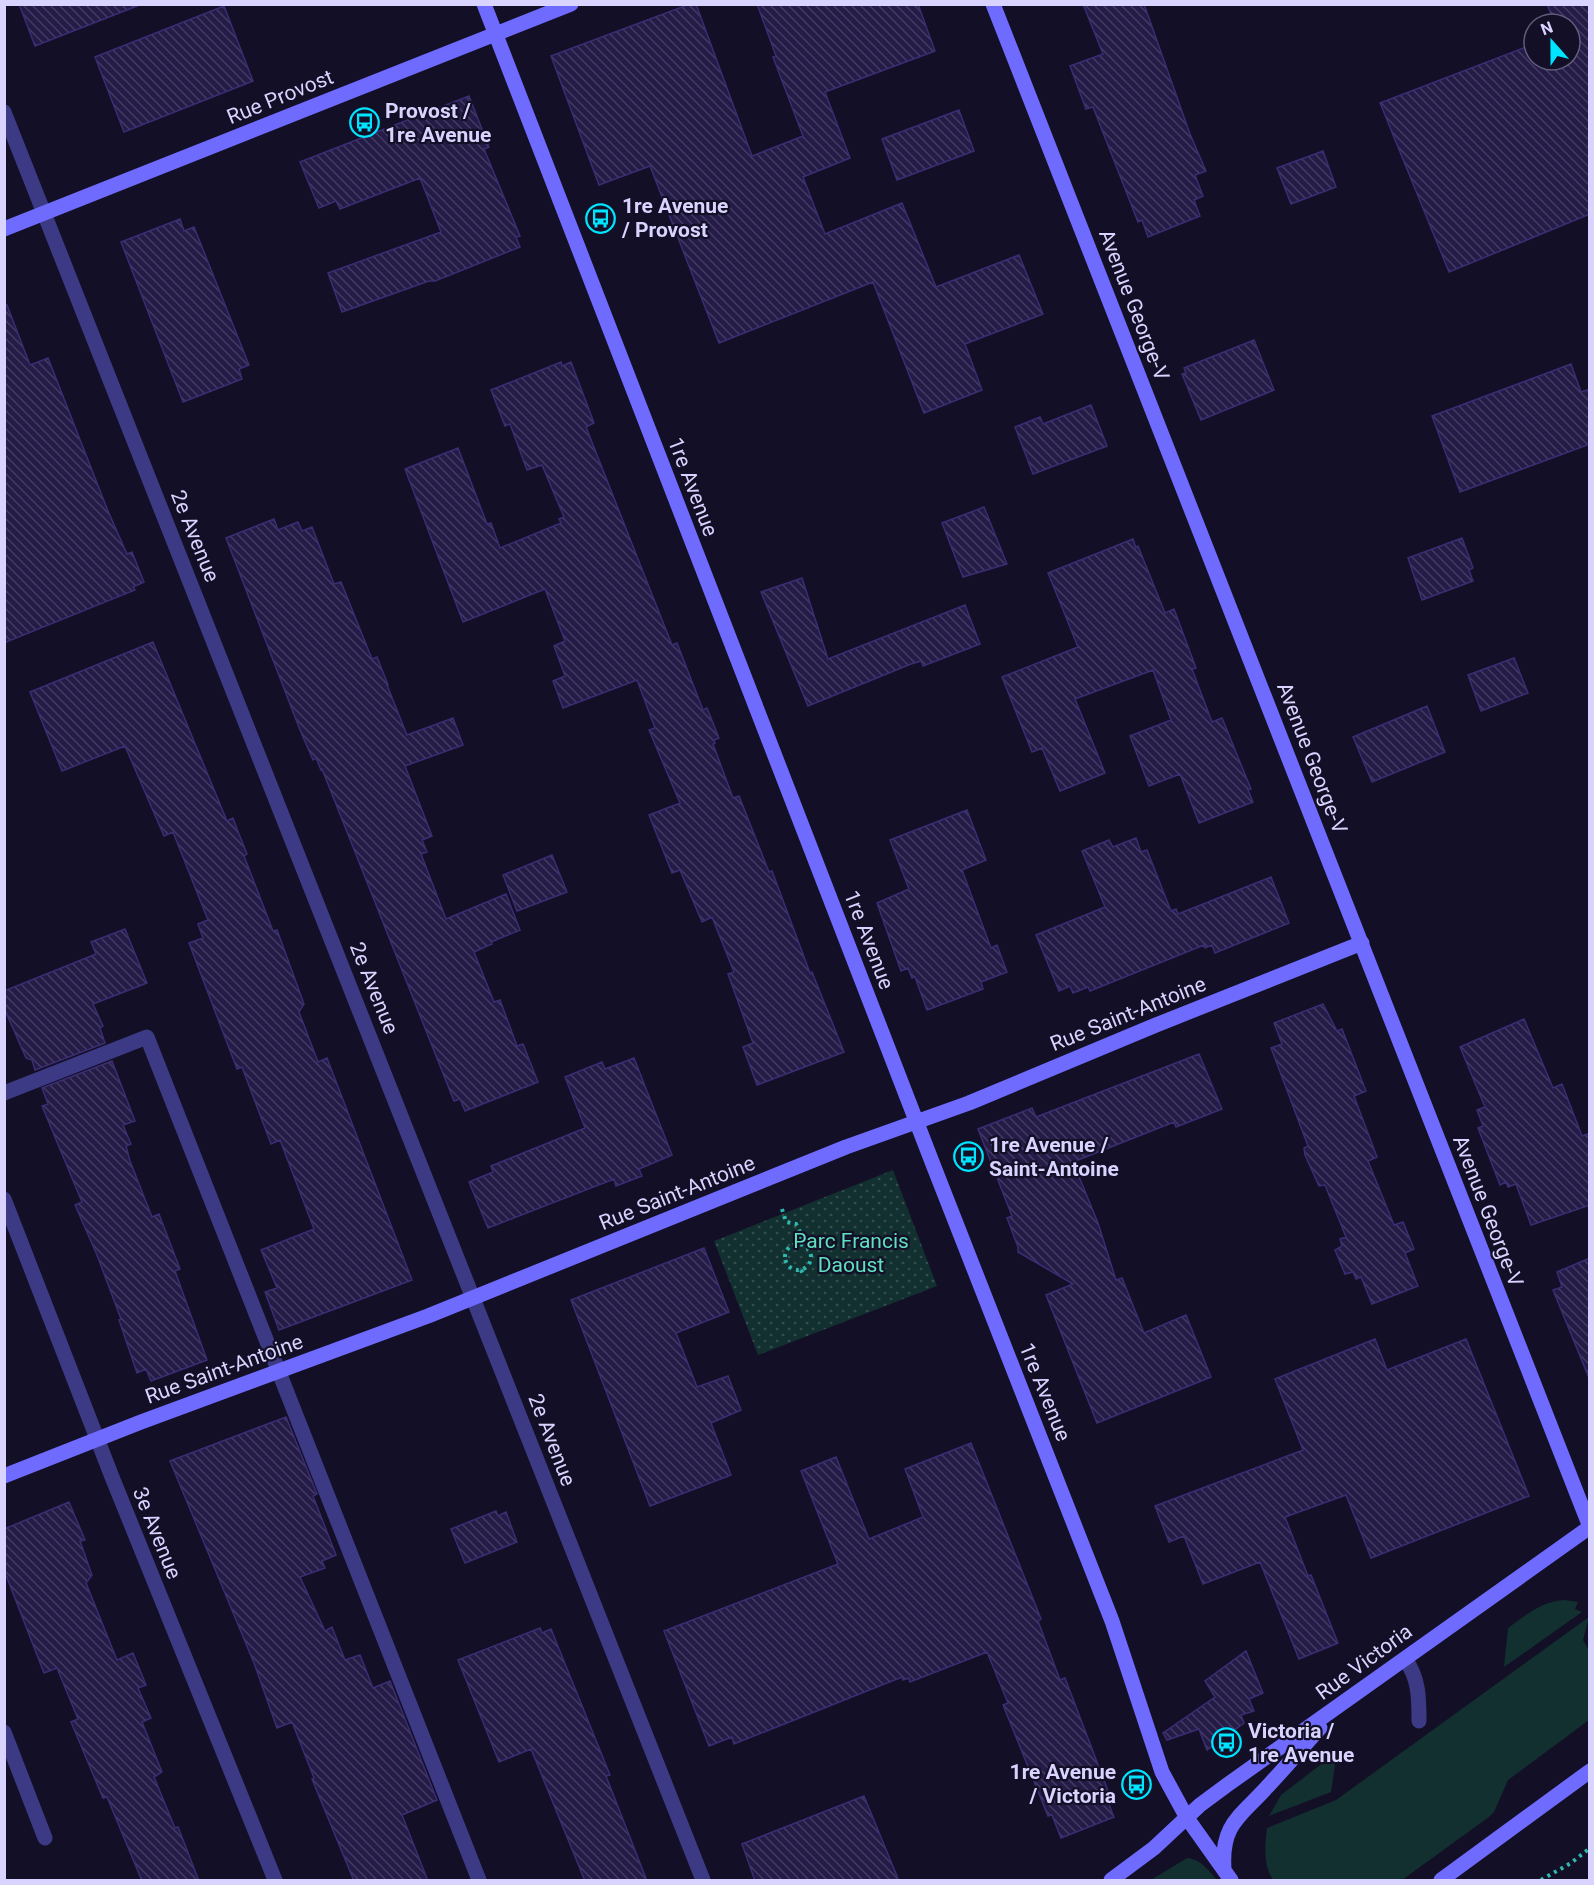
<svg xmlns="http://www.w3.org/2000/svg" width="1594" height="1885" font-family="Roboto,sans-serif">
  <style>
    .green { fill: #12302f }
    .park { fill: url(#park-dots) }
    .building { fill: url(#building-back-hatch); stroke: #3b2d73; stroke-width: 1.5 }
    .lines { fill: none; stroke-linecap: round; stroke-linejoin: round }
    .path { stroke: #2fb8b0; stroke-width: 4; stroke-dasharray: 3 4.5; stroke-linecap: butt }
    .lane { stroke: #3d3a85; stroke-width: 15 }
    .street { stroke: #3d3a85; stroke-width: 15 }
    .secondary { stroke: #6f6bff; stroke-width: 15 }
    .labels { text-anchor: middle; stroke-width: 4.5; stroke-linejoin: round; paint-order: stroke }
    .street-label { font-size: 21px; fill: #d9d4ff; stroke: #130f26 }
    .poi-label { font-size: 21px; font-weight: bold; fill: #d9d4ff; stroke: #130f26; text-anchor: start }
    .park-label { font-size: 21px; fill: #5fe0c0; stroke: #130f26 }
  </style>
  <defs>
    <pattern id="park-dots" width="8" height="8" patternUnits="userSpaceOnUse" patternTransform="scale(1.5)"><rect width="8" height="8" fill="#12302f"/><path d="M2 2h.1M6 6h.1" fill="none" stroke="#344d4e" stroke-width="1.8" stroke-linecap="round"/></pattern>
    <pattern id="building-back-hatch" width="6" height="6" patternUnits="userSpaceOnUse" patternTransform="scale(1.5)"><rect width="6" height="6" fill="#241b47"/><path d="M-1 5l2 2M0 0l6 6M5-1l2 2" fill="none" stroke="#433b63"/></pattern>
  </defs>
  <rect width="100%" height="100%" fill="#130f26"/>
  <path class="green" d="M1565,1600L1578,1602L1575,1609L1582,1612L1504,1667L1508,1628C1527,1615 1541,1601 1565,1600Z
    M1589,1617L1583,1640L1589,1650V1720L1508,1780L1494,1812L1489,1817L1402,1880H1273C1263,1865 1265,1845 1267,1828L1336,1800Z
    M1337,1752L1331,1792L1269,1816L1281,1795Z
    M1187,1858C1201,1859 1208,1870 1217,1880H1151Z"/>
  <path class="park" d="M893,1170L937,1286L758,1355L714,1241Z"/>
  <path class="building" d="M19,4H136L137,6L35,46Z
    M690,4H696L752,156L803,136L773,57L776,56L757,4H918L935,51L825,92L850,158L803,177L825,234L902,203L936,287L1019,255L1043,314L965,344L982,390L924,413L873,282L719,343L650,166L599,185L551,56Z
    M1083,4H1144L1190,134L1206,171L1195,175L1203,196L1194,200L1200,216L1148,237L1142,220L1138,222L1093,107L1086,109L1070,66L1103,54Z
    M1547,4H1590V214L1449,272L1380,103L1534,44V60H1570V24H1555Z
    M224,6L253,81L124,132L95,57Z
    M469,96L489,147L484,149L520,236L516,237L520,247L435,281H429L342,312L328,273L441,232L420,178L340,209L336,201L319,208L300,162Z
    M959,110L974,151L897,180L882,139Z
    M1323,151L1336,187L1291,204L1277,168Z
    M180,219L184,231L194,227L249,365L239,369L242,379L183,402L121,242Z
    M4,305H7L30,365L48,358L108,511L127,554L132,552L144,582L133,587L135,590L4,643Z
    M1254,340L1274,390L1201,420L1182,374L1186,373L1184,368Z
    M561,362L562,366L571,362L594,423L586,427L636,554L672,645L677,643L703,710L707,708L719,738L714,740L715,743L713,744L733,798L739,796L769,872L772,871L810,973L812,972L844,1052L757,1085L743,1047L753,1043L728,974L734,972L712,917L702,922L680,870L672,873L649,815L680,803L649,730L655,728L637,680L563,708L553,681L565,676L554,646L565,641L545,589L463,622L405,469L458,448L487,524L491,523L500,548L561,523L559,519L564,517L542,465L527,470L510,424L505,426L491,390Z
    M1571,364L1581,392L1590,389V444L1460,492L1432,416Z
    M1091,405L1107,446L1033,474L1015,427L1040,417L1043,424Z
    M984,507L1007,564L963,577L942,523Z
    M274,519L278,530L298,522L302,531L312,527L334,584L341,582L372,659L377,657L388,685H387L407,735L453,718L463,745L405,766L432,836L422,840L427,852L421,854L446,919L506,894L520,930L491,942L492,944L474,952L494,1002L500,1000L517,1046L523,1044L538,1082L465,1111L460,1099L454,1101L322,769L321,770L316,758L313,760L300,730L226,538Z
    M1462,538L1473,568L1469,570L1473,581L1422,600L1408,558Z
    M1133,539L1136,548L1138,546L1165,613L1174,609L1196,668L1192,669L1212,722L1222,718L1251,789L1248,790L1253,802L1199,823L1180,774L1149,786L1130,736L1171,720L1153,670L1075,699L1105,773L1060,791L1042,748L1032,752L1002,677L1078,647L1048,573Z
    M802,578L828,659L965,605L980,644L923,666L921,661L911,664L808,706L761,592Z
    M153,642L227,821L233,818L237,829L247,854L244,856L273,931L277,930L304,1004L299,1012L318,1062L327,1058L412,1280L279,1330L265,1292L277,1288L261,1250L314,1229L280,1140L271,1144L242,1067L237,1069L189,943L203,938L198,924L208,920L173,832L164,836L125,746L62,771L30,692Z
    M1514,658L1528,693L1481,711L1468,675Z
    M1427,706L1445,752L1372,782L1353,737Z
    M967,810L986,860L962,870L991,948L997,945L1007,972L981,982L983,989L927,1010L915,977L912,978L908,968L901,971L877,903L909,889L890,840Z
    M1136,838L1141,852L1147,850L1171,911L1176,909L1178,914L1271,877L1289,923L1215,953L1212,945L1205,948L1204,945L1090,991L1088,987L1073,993L1070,986L1059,991L1036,935L1105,907L1082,851L1109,840L1113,847Z
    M552,855L567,892L517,911L503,875Z
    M125,929L147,983L93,1004L103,1026L100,1028L105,1043L35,1070L32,1060L26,1058L4,1008V991L96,954L91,942Z
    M1323,1004L1337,1031L1342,1029L1366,1091L1354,1096L1377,1157L1368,1161L1394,1225L1403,1222L1414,1249L1405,1253L1418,1286L1372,1304L1361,1277L1356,1279L1353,1272L1345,1274L1335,1250L1342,1246L1340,1239L1346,1237L1325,1185L1319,1186L1305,1155L1304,1148L1308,1146L1271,1048L1282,1044L1274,1023Z
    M1524,1019L1553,1088L1562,1084L1582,1136L1590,1133V1205L1531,1225L1516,1184L1508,1187L1506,1182L1500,1185L1478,1128L1483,1126L1477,1110L1485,1107L1460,1047Z
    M1199,1054L1222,1109L1176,1127L1174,1122L1073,1162L1098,1223L1116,1280L1122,1278L1144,1333L1186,1315L1211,1377L1097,1423L1046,1295L1073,1284L1018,1252V1247L1007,1218L1012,1216L978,1129L1032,1108L1036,1117Z
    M634,1058L672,1155L639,1169L642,1176L616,1186L614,1179L488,1228L469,1182L493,1172L491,1166L585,1128L565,1077L602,1062L605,1069Z
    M112,1061L135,1121L123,1125L131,1144L126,1146L130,1161L152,1217L159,1214L180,1269L175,1271L207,1360L151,1381L146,1369L137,1373L119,1320L121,1319L97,1255L75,1205L82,1202L42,1106L48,1104L42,1088Z
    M704,1248L729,1312L676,1333L697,1387L728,1376L741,1410L711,1423L731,1475L650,1506L571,1300Z
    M1590,1258V1378H1589L1553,1290L1562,1287L1557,1272Z
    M1375,1339L1387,1370L1466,1339L1529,1496L1371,1558L1346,1495L1285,1517L1308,1576L1311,1575L1338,1643L1299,1659L1260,1562L1203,1584L1184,1536L1169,1542L1155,1506L1303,1450L1275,1379Z
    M286,1417L317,1494L313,1496L336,1555L322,1561L325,1568L300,1577L325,1631L332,1627L345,1660L360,1655L373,1688L390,1681L437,1800L402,1815L428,1881H354L312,1779L314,1778L292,1722L277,1728L254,1663L170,1461Z
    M971,1443L1041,1619L1038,1621L1060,1680L1065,1678L1110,1796L1106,1797L1114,1817L1061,1838L1052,1815L1048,1816L1003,1705L1008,1703L987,1652L910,1682L909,1678L903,1680L902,1677L734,1744L732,1737L709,1746L664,1631L838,1564L801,1471L836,1457L869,1539L923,1517L905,1469Z
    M69,1502L85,1540L80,1541L92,1575L86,1583L117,1660L133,1653L146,1685L138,1688L151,1718L142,1722L162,1772L154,1777L175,1828L178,1827L199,1881H142L107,1797L103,1798L71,1722L78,1719L57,1668L44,1673L4,1570V1529Z
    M496,1511L498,1516L506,1512L517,1542L465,1563L451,1529Z
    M540,1628L542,1633L551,1629L610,1775L606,1776L647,1881H585L531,1749L499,1762L458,1660Z
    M1246,1651L1263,1693L1249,1699L1254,1711L1241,1715L1244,1723L1207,1750L1199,1729L1167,1740L1163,1733L1215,1697L1205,1681Z
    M864,1796L899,1881H755L742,1844Z"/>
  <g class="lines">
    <path class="path" d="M782,1209L786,1222L796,1224L800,1232L801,1244
      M785 1257a13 13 0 1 1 26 0a13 13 0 1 1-26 0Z
      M801,1270L804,1276
      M1541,1880L1571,1863L1590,1848"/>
    <path class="lane" d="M4,1093L147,1037L479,1880
      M1405,1659C1419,1678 1419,1698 1419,1721
      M4,1732L45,1838"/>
    <path class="street" d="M4,112L703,1880
      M4,1199L112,1477L275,1880"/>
    <path class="secondary" d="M484,4L934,1167L1112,1621L1162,1772L1187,1818L1231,1880
      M993,4L1590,1527
      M4,229L571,4
      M4,1476L141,1422L428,1316L846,1147L969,1103L1156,1025L1362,943
      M1224,1869C1221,1824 1240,1817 1267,1787C1285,1768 1302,1748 1320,1728
      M1111,1880L1154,1848L1200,1805L1227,1785L1590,1527
      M1441,1880L1590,1771"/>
  </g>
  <defs>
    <symbol id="bus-ring" viewBox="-11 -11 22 22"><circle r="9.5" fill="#130f26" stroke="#00e5ff" stroke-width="1.5"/><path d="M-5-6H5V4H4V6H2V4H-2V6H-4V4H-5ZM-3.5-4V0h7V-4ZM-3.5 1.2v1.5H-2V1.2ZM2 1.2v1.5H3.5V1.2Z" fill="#00e5ff"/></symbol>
  </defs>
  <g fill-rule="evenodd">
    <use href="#bus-ring" x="348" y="106" width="33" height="33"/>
    <use href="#bus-ring" x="584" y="202" width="33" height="33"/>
    <use href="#bus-ring" x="952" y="1140" width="33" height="33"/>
    <use href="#bus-ring" x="1210" y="1726" width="33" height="33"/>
    <use href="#bus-ring" x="1120" y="1768" width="33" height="33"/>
  </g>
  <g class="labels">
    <g class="street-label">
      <text transform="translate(280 97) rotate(-22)" y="7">Rue Provost</text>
      <text transform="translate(1134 305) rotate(69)" y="7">Avenue George-V</text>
      <text transform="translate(693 487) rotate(69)" y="7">1re Avenue</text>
      <text transform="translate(195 536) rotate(68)" y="7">2e Avenue</text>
      <text transform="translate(1312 758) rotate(69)" y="7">Avenue George-V</text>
      <text transform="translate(869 940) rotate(69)" y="7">1re Avenue</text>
      <text transform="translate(374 988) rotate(68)" y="7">2e Avenue</text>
      <text transform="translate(1128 1014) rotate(-22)" y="7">Rue Saint-Antoine</text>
      <text transform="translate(677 1193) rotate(-22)" y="7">Rue Saint-Antoine</text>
      <text transform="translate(1488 1211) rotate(69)" y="7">Avenue George-V</text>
      <text transform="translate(224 1369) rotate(-20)" y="7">Rue Saint-Antoine</text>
      <text transform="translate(1045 1392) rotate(68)" y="7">1re Avenue</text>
      <text transform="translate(552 1440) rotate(69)" y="7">2e Avenue</text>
      <text transform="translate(157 1533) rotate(68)" y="7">3e Avenue</text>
      <text transform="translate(1364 1662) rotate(-36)" y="7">Rue Victoria</text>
    </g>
    <g class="poi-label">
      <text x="385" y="118">Provost /<tspan x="385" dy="24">1re Avenue</tspan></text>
      <text x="622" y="213">1re Avenue<tspan x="622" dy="24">/ Provost</tspan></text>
      <text x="989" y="1152">1re Avenue /<tspan x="989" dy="24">Saint-Antoine</tspan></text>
      <text x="1248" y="1738">Victoria /<tspan x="1248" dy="24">1re Avenue</tspan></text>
      <text x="1116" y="1779" text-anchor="end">1re Avenue<tspan x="1116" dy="24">/ Victoria</tspan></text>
    </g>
    <g class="park-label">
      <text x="851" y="1248">Parc Francis<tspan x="851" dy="24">Daoust</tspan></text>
    </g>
  </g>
  <rect width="1594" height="1885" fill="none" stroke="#d9d4ff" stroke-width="12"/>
  <g transform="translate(1552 42) rotate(339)"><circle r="28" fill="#130f26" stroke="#625e7d" stroke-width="1.5"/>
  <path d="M0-4.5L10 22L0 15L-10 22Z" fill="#00e5ff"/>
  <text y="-9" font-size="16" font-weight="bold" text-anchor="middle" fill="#d9d4ff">N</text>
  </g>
</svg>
